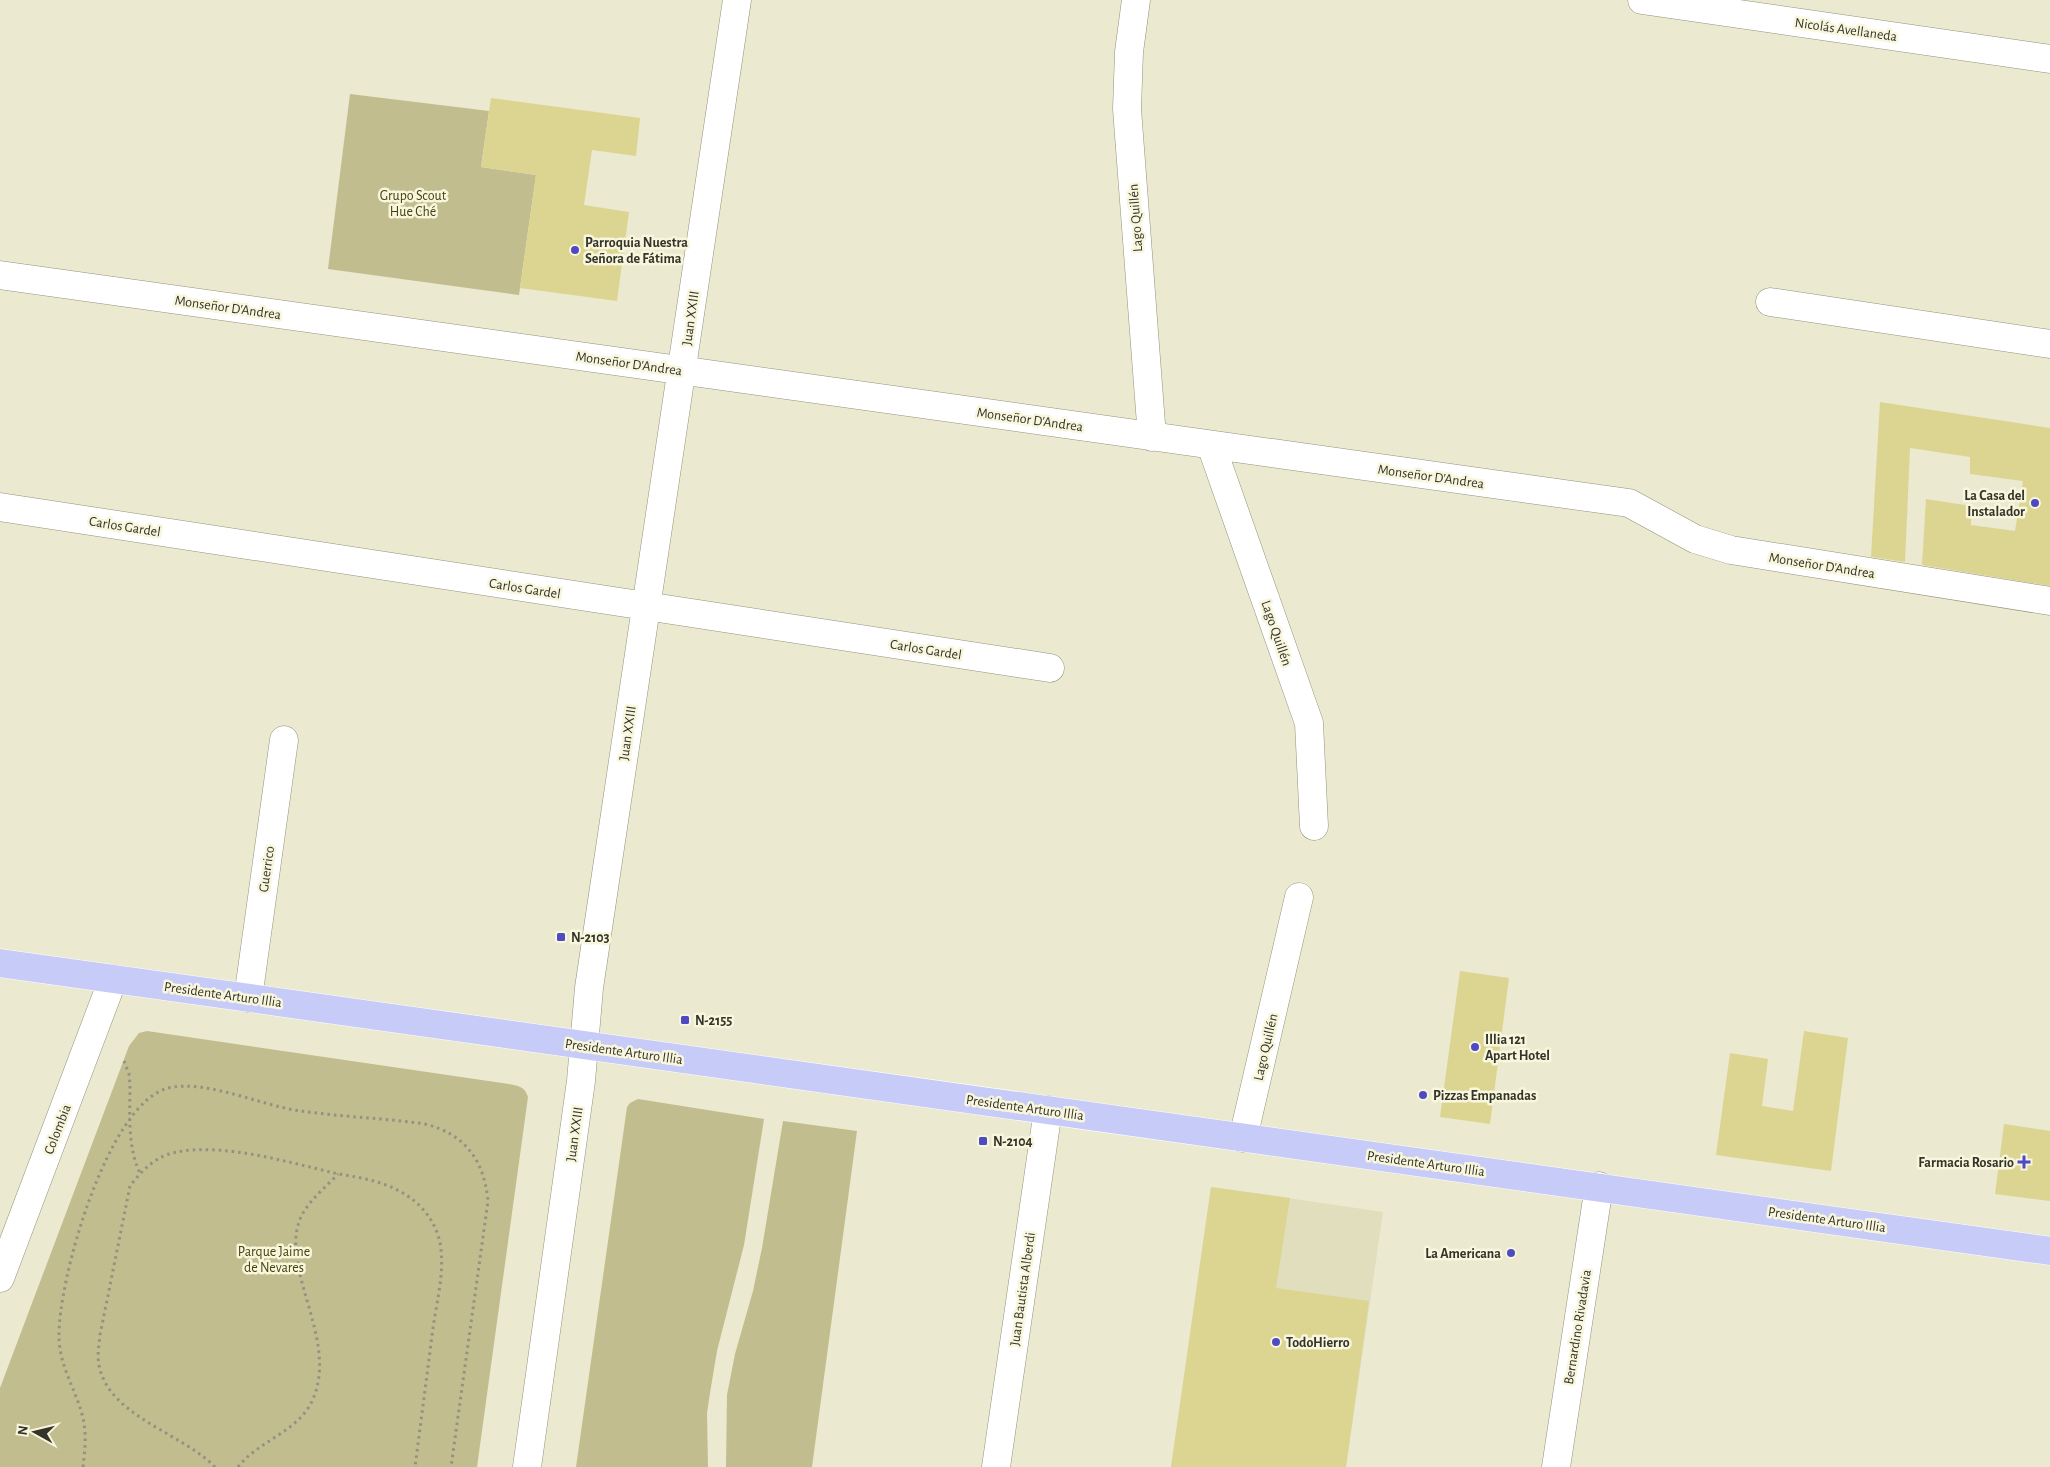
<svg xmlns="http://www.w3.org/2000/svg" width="2050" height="1467" font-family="'Alegreya Sans',sans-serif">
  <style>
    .built { fill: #e0debd }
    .green { fill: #c1bd8f }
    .building { fill: #dcd592 }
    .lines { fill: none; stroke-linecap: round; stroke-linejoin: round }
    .minor-casing { stroke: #94927b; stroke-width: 29 }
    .primary-casing { stroke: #fff; stroke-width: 29 }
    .path { stroke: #939280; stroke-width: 3; stroke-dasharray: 2.5 4; stroke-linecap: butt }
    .minor { stroke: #fff; stroke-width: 28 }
    .primary { stroke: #c7cbf8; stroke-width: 28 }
    .poi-dot { fill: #4e4bc2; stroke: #f8f6dc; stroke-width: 2 }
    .labels { text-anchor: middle; stroke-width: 5; stroke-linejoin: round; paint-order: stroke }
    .street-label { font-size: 14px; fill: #34342a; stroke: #f8f6dc }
    .park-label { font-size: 14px; fill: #48420e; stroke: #f8f6dc }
    .poi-label { font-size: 14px; font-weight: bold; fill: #34342a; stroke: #f8f6dc; text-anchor: start }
  </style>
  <rect width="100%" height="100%" fill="#ebe9cf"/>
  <path class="built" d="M1211,1187L1383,1212L1346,1467H1171Z"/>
  <path class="green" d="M350,94L489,111L481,167L536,175L519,295L328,269Z
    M147,1031L509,1084C519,1086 525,1087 528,1097L477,1467H0V1388L129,1046L139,1033Z
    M638,1099L764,1119L744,1245L717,1351L710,1393L707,1413L708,1467H576L627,1107L630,1103Z
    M783,1121L857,1131L812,1467H726L727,1395L735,1354L753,1291L762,1248Z"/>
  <path class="building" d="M491,98L640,118L636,156L592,150L584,205L629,212L617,301L520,288L536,175L481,167Z
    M1880,402L2050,428V586L1922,565L1926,499L1971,506V525L2015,531L2023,481L1970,474V457L1910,448L1905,562L1871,557Z
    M1460,971L1509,978L1490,1124L1440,1117Z
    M1804,1031L1848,1038L1831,1171L1716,1155L1730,1053L1768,1059L1762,1106L1793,1111Z
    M2004,1124L2050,1131V1201L1995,1194Z
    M1211,1187L1290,1198L1276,1288L1369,1301L1346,1467H1171Z"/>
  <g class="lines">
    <defs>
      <path id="minor" d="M1136,0L1129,52L1127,109L1152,437
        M1642,0L2050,59
        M0,275L1629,503L1695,539L1731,550L2050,601
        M1770,302L2050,344
        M1211,445L1309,723L1314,826
        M0,507L1050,668
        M248,998L284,740
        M1243,1138L1299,897
        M0,1278L113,979
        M527,1467L581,1081L589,988L737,0
        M996,1467L1048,1110
        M1556,1467L1599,1186"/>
      <path id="primary" d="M0,963L2050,1251"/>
    </defs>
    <use href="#minor" class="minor-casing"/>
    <use href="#primary" class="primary-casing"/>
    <path class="path" d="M124,1061L129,1074L130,1084C130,1113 127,1146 140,1173
      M83,1467C85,1450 87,1432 82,1414C75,1389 60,1366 59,1339C57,1283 107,1104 168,1088C206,1079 262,1106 301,1111C342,1117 384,1118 425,1124C465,1134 484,1160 488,1201L451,1467
      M215,1467C182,1433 108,1416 99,1365C97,1355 99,1345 100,1335L130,1186C142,1170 157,1155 177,1152C224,1143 288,1162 334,1173C355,1177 380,1180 399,1191C417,1200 431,1215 438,1235C447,1264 437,1299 433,1328C427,1375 421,1421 415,1467
      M238,1467C259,1440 299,1432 313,1399C339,1339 278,1267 301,1217C309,1200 326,1187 338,1174"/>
    <use href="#minor" class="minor"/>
    <use href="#primary" class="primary"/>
  </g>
  <g class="poi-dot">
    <circle cx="575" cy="250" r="5"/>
    <circle cx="2035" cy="503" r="5"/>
    <rect x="556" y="932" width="10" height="10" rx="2.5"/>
    <rect x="680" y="1015" width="10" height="10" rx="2.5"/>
    <circle cx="1475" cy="1047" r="5"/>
    <circle cx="1423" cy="1095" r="5"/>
    <rect x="978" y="1136" width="10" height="10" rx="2.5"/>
    <path d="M2021.5 1154.5h5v5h5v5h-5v5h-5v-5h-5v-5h5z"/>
    <circle cx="1511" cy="1253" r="5"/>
    <circle cx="1276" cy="1342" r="5"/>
  </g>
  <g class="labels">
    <g class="street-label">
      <text transform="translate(1846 29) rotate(8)" y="5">Nicolás Avellaneda</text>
      <text transform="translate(1135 218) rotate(-94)" y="5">Lago Quillén</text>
      <text transform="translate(228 307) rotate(8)" y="5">Monseñor D'Andrea</text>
      <text transform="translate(690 318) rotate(-82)" y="5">Juan XXIII</text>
      <text transform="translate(629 363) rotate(8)" y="5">Monseñor D'Andrea</text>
      <text transform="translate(1030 419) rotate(8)" y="5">Monseñor D'Andrea</text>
      <text transform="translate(1431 476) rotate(8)" y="5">Monseñor D'Andrea</text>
      <text transform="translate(125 526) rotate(9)" y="5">Carlos Gardel</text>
      <text transform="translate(1822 565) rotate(9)" y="5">Monseñor D'Andrea</text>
      <text transform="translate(525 588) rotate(9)" y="5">Carlos Gardel</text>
      <text transform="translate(1277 633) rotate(71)" y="5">Lago Quillén</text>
      <text transform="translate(926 649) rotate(9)" y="5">Carlos Gardel</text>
      <text transform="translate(627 733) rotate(-82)" y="5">Juan XXIII</text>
      <text transform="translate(266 869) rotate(-82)" y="5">Guerrico</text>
      <text transform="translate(223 994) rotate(8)" y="5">Presidente Arturo Illia</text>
      <text transform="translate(1265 1047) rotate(-77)" y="5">Lago Quillén</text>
      <text transform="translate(624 1051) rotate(8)" y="5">Presidente Arturo Illia</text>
      <text transform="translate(1025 1107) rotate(8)" y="5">Presidente Arturo Illia</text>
      <text transform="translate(57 1129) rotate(-69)" y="5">Colombia</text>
      <text transform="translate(574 1134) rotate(-82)" y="5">Juan XXIII</text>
      <text transform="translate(1426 1163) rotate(8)" y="5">Presidente Arturo Illia</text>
      <text transform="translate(1827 1219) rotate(8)" y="5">Presidente Arturo Illia</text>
      <text transform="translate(1022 1289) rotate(-82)" y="5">Juan Bautista Alberdi</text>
      <text transform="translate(1577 1327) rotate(-81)" y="5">Bernardino Rivadavia</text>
    </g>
    <g class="park-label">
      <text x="413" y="200">Grupo Scout<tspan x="413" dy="16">Hue Ché</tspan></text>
      <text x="274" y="1256">Parque Jaime<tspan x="274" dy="16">de Nevares</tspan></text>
    </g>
    <g class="poi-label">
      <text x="585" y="247">Parroquia Nuestra<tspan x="585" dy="16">Señora de Fátima</tspan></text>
      <text x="2025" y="500" text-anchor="end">La Casa del<tspan x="2025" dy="16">Instalador</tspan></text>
      <text x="571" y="942">N-2103</text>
      <text x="695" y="1025">N-2155</text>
      <text x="1485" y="1044">Illia 121<tspan x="1485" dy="16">Apart Hotel</tspan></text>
      <text x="1433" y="1100">Pizzas Empanadas</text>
      <text x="993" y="1146">N-2104</text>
      <text x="2014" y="1167" text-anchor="end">Farmacia Rosario</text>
      <text x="1501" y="1258" text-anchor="end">La Americana</text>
      <text x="1286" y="1347">TodoHierro</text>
    </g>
  </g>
  <g transform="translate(35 1432) rotate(278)" stroke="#f8f6dc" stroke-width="4" paint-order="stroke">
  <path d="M0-4L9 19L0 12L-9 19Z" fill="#34342a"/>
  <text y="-8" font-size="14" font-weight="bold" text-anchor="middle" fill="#34342a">N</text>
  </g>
</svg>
